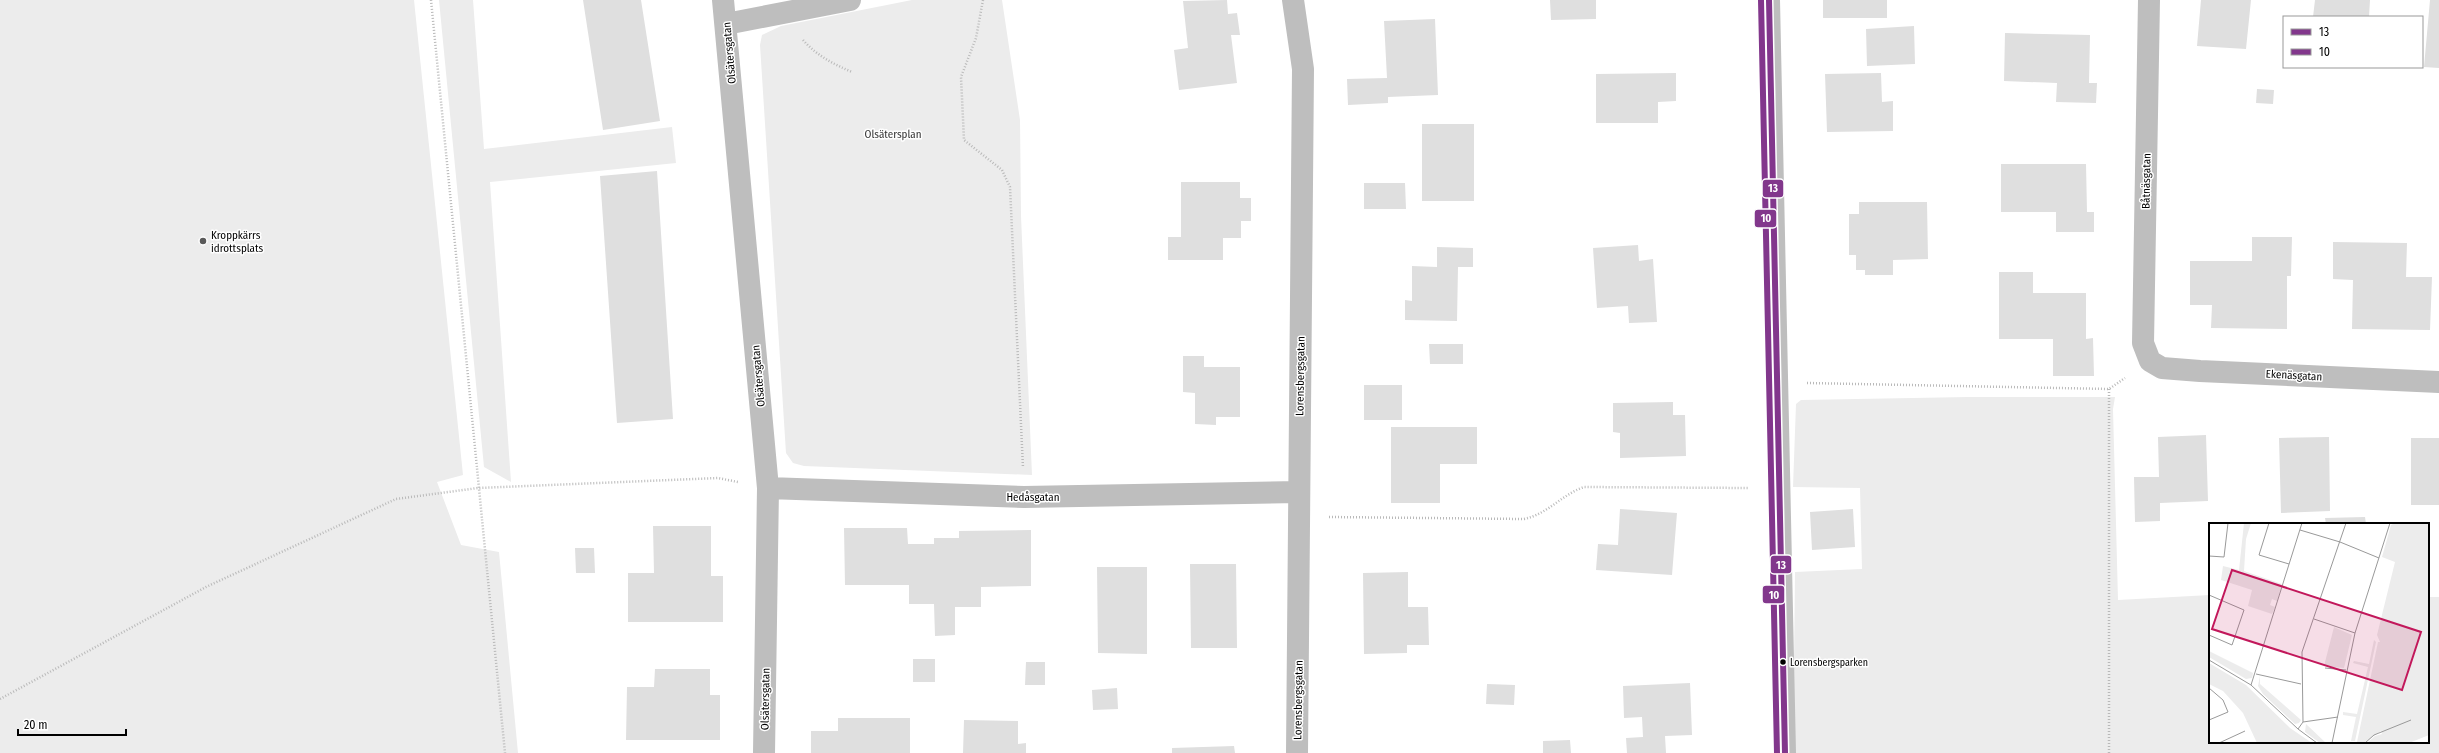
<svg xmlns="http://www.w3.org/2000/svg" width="2439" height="753" font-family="'Fira Sans Condensed',sans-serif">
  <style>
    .green { fill: #ececec }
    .building { fill: #dfdfdf }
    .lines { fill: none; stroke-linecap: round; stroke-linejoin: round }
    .path { stroke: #b9b9b9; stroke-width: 2.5; stroke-dasharray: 1 2; stroke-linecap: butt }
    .minor { stroke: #bebebe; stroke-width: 22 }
    .bus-1-casing { stroke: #fff; stroke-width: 9 }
    .bus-2-casing { stroke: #fff; stroke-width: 9 }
    .bus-1 { stroke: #82378c; stroke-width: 6 }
    .bus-2 { stroke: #82378c; stroke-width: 6 }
    .poi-dot { fill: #595959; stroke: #fff; stroke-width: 1.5 }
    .bus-dot { fill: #000; stroke: #fff; stroke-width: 1.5 }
    .labels { text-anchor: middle; stroke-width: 3; stroke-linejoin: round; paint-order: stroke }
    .bus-label { font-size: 10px; fill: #000; stroke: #fff; text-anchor: start }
    .street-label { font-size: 11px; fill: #000; stroke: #fff }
    .park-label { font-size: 11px; fill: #333; stroke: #fff }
    .poi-label { font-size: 11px; fill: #000; stroke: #fff; text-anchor: start }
    .inset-road { fill: none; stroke: #999; stroke-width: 1 }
    .view { fill: #c2185b; fill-opacity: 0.15; stroke: #c2185b; stroke-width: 2 }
    .inset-edge { fill: none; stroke: #000; stroke-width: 2 }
    .line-badge { stroke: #fff; stroke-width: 1.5 }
    .badge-label { font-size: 11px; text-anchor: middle; font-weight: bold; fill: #fff }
  </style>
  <rect width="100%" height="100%" fill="#fff"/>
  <path class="green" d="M0,0H414L463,475L437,482L461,545L499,552L518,753H0Z
    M439,0H473L484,149L672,127L676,163L490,182L511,482L484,467Z
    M912,0H1002L1020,120L1021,216L1032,475L804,466L793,463L786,453L760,45L762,35L781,26Z
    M1968,397H2115L2113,409L2118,600L2210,595V742H2428V597H2439V753H1793L1795,572L1862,569L1860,488L1793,487L1796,404L1801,400Z"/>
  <path class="building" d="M583,0H641L660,121L603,130Z
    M1227,0L1228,14L1237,13L1240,35H1231L1237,83L1179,90L1174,50L1188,48L1183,1Z
    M1550,0H1596V19L1551,20Z
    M1823,0H1887V18H1823Z
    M2201,0H2251L2246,49L2197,46Z
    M2315,0H2370L2369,17H2313Z
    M2430,0H2439V68L2424,67Z
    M1435,19L1438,95L1388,97V103L1348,105L1347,79L1387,78L1384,21Z
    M1914,26L1915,64L1867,66L1866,29Z
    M2005,33L2090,35L2089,83H2097L2096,103L2056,102L2057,83L2004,81Z
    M1676,73V101L1658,102V123H1596V74Z
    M1881,73L1882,102L1893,101V131L1827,132L1825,74Z
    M2257,89L2274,90L2273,104L2256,103Z
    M1422,124H1474V201H1422Z
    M2001,164H2086L2087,212H2094V232H2056V212H2001Z
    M657,171L673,419L617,423L600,176Z
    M1181,182H1240V198H1251V221H1241V238H1223V260H1168V237H1181Z
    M1364,183H1405L1406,209H1364Z
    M1859,202H1927L1928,259L1893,260V275H1865V270H1856V255H1849V214H1859Z
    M2252,237H2292L2291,276H2287V329L2211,328L2212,305H2190V261H2252Z
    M2333,242L2407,243L2406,277H2432L2430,330L2352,329L2353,280L2333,279Z
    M1638,245L1639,261L1653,259L1657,322L1629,323L1628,306L1597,308L1593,248Z
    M1437,247L1473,248V267H1458L1457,321L1405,320V300L1412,301V266L1437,267Z
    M1999,272H2033V293H2086V339L2093,338L2094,376H2053V339H1999Z
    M1429,344H1463V364H1430Z
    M1183,356H1204V367H1240V417H1216V425L1195,424V393L1183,392Z
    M1364,385H1402V420H1364Z
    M1673,402V415H1685L1686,456L1620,458V433L1613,432V403Z
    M1391,427H1477V464H1440V503H1391Z
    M2206,435L2208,501L2160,503V521L2135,522L2134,477H2159L2158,437Z
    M2329,437L2330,511L2281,513L2279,438Z
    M2411,438H2439V505H2411Z
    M1620,509L1677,513L1672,575L1596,570L1598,544L1618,545Z
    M1853,509L1855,547L1812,550L1810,512Z
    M2365,517L2366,524H2326L2325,518Z
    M653,526H711V576H723V622H628V573H654Z
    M844,528H907L908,544H934V538H959V531L1031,530V586L981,587V607H955V635L935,636L934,604H909V585H845Z
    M575,548H594L595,573H576Z
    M1190,564H1236L1237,648H1191Z
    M1097,567H1147V654L1098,653Z
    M1408,572V607H1428L1429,645H1407V653L1364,654L1363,573Z
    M913,659H935V682H913Z
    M1026,662H1045V685H1025Z
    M655,669H710V695H720V740H626L627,687H654Z
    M1690,683L1692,735L1665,736L1666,753H1627L1626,738L1643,737L1642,717L1624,718L1623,686Z
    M1487,684L1515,685L1514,705L1486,704Z
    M1117,688L1118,709L1093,710L1092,690Z
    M838,718H910V753H811V731H838Z
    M964,720L1018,721V744L1026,743V753H963Z
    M1570,740L1571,753H1543V741Z
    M1234,746L1235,753H1172V748Z"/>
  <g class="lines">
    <path class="path" d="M431,0L505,753
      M983,0L976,38L961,77L964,140L1002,170L1010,187L1023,468
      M803,40C816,55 833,64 852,72
      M1807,383L2109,389L2125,378
      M2109,389V753
      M1329,517L1524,519C1548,514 1561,495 1584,487L1748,488
      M0,699L206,587L396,499L478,488L718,478L738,482"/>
    <path class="minor" d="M723,0L768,488L764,753
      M1293,0L1303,69L1297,753
      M1769,0L1785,753
      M2149,0L2143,343L2150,361L2162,368L2200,371L2439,382
      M726,24L850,0
      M768,488L1024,497L1298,492"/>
    <defs>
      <path id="bus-1" d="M1769,0L1785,753"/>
      <path id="bus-2" d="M1761,0L1777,753"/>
    </defs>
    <use href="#bus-1" class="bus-1-casing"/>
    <use href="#bus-2" class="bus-2-casing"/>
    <use href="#bus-1" class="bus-1"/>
    <use href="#bus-2" class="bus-2"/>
  </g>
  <circle class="poi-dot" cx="203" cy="241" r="4"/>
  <circle class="bus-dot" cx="1783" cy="662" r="3.5"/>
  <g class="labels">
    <g class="bus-label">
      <text x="1790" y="666">Lorensbergsparken</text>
    </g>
    <g class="street-label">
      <text transform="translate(729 53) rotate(-95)" y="4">Olsätersgatan</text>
      <text transform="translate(2146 181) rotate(-89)" y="4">Båtnäsgatan</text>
      <text transform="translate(2294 375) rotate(3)" y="4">Ekenäsgatan</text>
      <text transform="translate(758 376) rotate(-95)" y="4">Olsätersgatan</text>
      <text transform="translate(1300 376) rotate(-89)" y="4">Lorensbergsgatan</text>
      <text x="1033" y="501">Hedåsgatan</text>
      <text transform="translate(765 699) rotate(-89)" y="4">Olsätersgatan</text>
      <text transform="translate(1298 700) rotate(-89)" y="4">Lorensbergsgatan</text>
    </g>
    <g class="park-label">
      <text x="893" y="138">Olsätersplan</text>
    </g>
    <g class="poi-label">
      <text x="211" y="239">Kroppkärrs<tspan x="211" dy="13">idrottsplats</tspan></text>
    </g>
  </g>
  <g transform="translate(2209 523)">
    <rect width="220" height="220" fill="#fff"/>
    <path d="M35,0H42L37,16L35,48L73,61L68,78L63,76L61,82L66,84L63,91L39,83L43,67L12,57L14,43L30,47ZM186,0H220V212L200,220H158L166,213L173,211L172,208L155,220L148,219L169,119H171L168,112L186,39L173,34L182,2ZM125,104L143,112L135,145L115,143ZM165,117L167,119L146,218H142L147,194L134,192V189L148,191L159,144L144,140L145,138L160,141ZM0,128L44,150L43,155L37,156L0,134ZM0,140L37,162L81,205L103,220H48L34,190L14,168L0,161ZM51,153V161L92,197L90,200L86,201L54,171L49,163ZM97,201L117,220H111L96,209Z" fill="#ececec"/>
    <path class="inset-road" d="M60,0L50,32L80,41M91,7L131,19L170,35M0,33L15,34L19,0M0,72L35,87L23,122L0,112M105,96L146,110M0,137L42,162L89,206L108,220M116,145L137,147M47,151L92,161M42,162L93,0M0,165L14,177L19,189L0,197M94,199L129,194M89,206L94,199L93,129L137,0M10,220L36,208M123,220L146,110L181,0M156,220L165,212L202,197"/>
    <path class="view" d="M23,47L212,109L193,167L3,106Z"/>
    <rect width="220" height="220" class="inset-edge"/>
  </g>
  <g class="line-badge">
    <rect x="1762" y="179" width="22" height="19" rx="4" fill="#82378c"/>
    <rect x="1754" y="209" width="23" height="19" rx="4" fill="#82378c"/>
    <rect x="1770" y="555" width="22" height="19" rx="4" fill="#82378c"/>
    <rect x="1762" y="585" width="23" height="19" rx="4" fill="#82378c"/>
  </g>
  <g class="badge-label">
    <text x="1773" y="192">13</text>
    <text x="1766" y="222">10</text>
    <text x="1781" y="569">13</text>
    <text x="1774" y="599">10</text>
  </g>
  <rect x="2283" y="16" width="140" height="52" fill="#ffffff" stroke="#999999"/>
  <rect x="2291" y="29" width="20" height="6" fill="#82378c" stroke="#999999"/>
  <text x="2319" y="36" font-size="12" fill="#000000">13</text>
  <rect x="2291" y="49" width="20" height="6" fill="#82378c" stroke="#999999"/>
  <text x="2319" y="56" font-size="12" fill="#000000">10</text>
  <path d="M18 729v6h108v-6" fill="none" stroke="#000000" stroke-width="2"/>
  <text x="24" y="729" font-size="12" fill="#000000" stroke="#ffffff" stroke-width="3" paint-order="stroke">20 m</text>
</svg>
